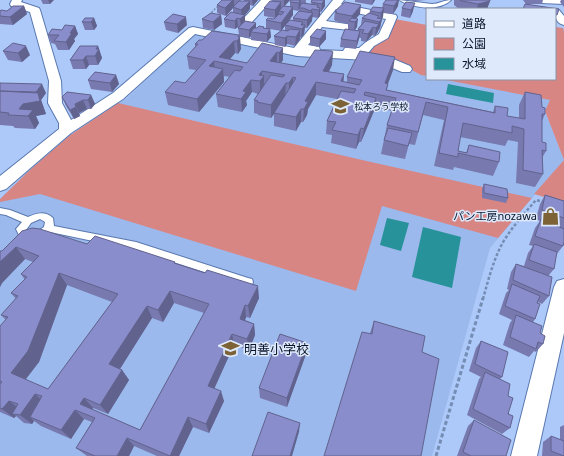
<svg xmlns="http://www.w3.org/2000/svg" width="564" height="456" font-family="'Noto Sans','Noto Sans JP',sans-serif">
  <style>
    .built { fill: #9bb9ec }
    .green { fill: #d88684 }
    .water { fill: #279299 }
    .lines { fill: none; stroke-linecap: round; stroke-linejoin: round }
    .lane-casing { stroke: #5978af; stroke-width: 2 }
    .street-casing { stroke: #5978af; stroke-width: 2 }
    .path-far2 { stroke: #758cb3; stroke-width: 1.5; stroke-dasharray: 2 1.5; stroke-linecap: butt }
    .path-far1 { stroke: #758cb3; stroke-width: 2.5; stroke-dasharray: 3 2; stroke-linecap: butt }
    .path { stroke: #758cb3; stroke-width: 3; stroke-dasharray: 4 2.5; stroke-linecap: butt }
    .lane { fill: #fff; fill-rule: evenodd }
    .street { fill: #fff; fill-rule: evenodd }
    .wall { fill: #7779af; fill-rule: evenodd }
    .shaded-wall { fill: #61638e }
    .building { fill: #8a8dcb; stroke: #61638e; fill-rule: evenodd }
    .labels { text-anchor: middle; stroke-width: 3; stroke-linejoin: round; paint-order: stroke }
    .far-poi-label { font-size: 9px; fill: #09152a; stroke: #dee9fc; text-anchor: start }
    .poi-label { font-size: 11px; fill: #09152a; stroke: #dee9fc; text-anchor: end }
    .near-poi-label { font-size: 13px; fill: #09152a; stroke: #dee9fc; text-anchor: start }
  </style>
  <rect width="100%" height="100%" fill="#adc9f9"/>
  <path class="built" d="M427,25V79H555V27L563,28L564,32V91L545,111L564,160L490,248L432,456H0V199L30,169L69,136L118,103L126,99L195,34L200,33L355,58Z"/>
  <path class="green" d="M395,19L427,25V76L421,75L410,69L365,54Z
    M555,27L563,28L564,32V203L534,194L564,160L545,111L550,100L441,79H555Z
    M118,103L362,160L532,198L498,238L382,206L356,291L40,194L0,202V199L31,169L69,136Z"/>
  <path class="water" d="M448,84L494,93L493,103L446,94Z
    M387,218L409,223L401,251L380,245Z
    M423,227L461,237L452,288L412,277Z"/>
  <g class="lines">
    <defs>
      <path id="lane" d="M399,0L432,4C439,4 444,0 451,0C439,12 412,8 399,0Z
        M0,208L10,210L28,217C37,213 45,211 53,218L54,226L136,242L248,278L252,279L253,282L252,285L248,286L136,250L50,232C41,240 31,241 20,237L16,229L22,222L6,215L0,214ZM40,219L45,222L44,227L35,233L27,232L26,230L31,223Z"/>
      <path id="street" d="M12,0H22L21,2L39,8L40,10L61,81L62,103L71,120L113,93L189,28L193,27L294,48L333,0H344L341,4L396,15L397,17L388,38L374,46L368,53L391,58L410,66L412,69L410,72H402L383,64L366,60L297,56L195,34L123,99L71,133L6,189L0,191V176L59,129V123L48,103L49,81L30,12L11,6L10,4ZM336,9L386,19L379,34L366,42L359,48H345L343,51L320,50L319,47L308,45L322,27L349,30L353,29L354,27L353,25L326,21Z
        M261,0H272L251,23H243L242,21L243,19Z
        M541,0H564V4L541,3Z
        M554,9H555L559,10L564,16V25C555,23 556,16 554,9Z
        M564,279V333L537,456H511L554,287L557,281Z"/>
    </defs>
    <use href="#lane" class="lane-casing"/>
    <use href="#street" class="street-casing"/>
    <path class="path-far2" d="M209,15L218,6"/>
    <path class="path-far1" d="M483,299C488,281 493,261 502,244C511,228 524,214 536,200L544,202"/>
    <path class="path" d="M436,456L483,298"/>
    <use href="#lane" class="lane"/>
    <use href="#street" class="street"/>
  </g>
  <path class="wall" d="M41,0H53L50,4H43Z
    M222,0H241L240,1H244V0H258L253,6L250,5V9L245,15V21L256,28H266V20L274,19L275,18L264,16V8L273,1V0H290L284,6L290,7V2L291,0H306V4H311L312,0H325V6L321,12H320V16L318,18L312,17V21L307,28H305L304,34L301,38L300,37V39L295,46L287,44L285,47L275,45L274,36L285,30V26L281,31L270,29L271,37L267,42L251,40V36L249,38L239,36L241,49L238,54L235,53L230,59L247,63L283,48V60L281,63L304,67L332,65L329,72L344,74L343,82H347V77L393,70L388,84L387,90L493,112L495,106L507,116L519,118V105L525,92L542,107L545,114L542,121V142L546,151L542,158L543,174L535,187L516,183L518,142L508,140L505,146L460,137L458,151L466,153L469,145L499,162L493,176L454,167L453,170L434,166L444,120L423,115L415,145L409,144L405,159L381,154L387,125L392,111L375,107L374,111L361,142H359L356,149L331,143L332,135L326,134L327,121L337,99L316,95L308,109L307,115L303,122H301L296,131L274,126V114L271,118L258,115V114L254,113V100L258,94L252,92L246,101L247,105L242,112L218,107L216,94L230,77L224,76V82L199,112L168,105L165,92L185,83L196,70L189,69L187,56L195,47V44L202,40L239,35L238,28L239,27H238L235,29L225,27L224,19L233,12V8L226,16L217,13V5ZM293,10L298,11L299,10V11L293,18V20L288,22L293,15Z
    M355,0H375L372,5L355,2Z
    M408,0H426L414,1Z
    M454,0H490V1L487,9H459L454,5Z
    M523,0H543L542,4H526Z
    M561,0H564V7L560,2Z
    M406,2L413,11L410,18L401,16L402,8Z
    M383,4L398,6L393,14L383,13V17L381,19H382L380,28L375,36L372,35L366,42L361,41V38H359L356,49L340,47L341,39L348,29V24L335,21V20H334L335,11L360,14L356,18L357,27L355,30H358V29L361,25L362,18L369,14L370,11L382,8Z
    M24,6L27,14L13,25L0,24V11H7Z
    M221,15L222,24L214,30L203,28L202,19Z
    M94,18L97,26L94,30H85L82,22Z
    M164,22L187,25L178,33L166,30Z
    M75,26L78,34L74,39L75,41L69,50H58L55,44L51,43L48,35Z
    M326,31V39L319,47L310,45V37Z
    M98,46L102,58L98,65H89L86,69H73L70,60Z
    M3,51L30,55L22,62L8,60Z
    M116,75L119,84L112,92L91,89L88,80Z
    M0,83L46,93L41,100L46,114L36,116L39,123L35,129L15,128L13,126L0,125Z
    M91,95L95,104L91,109H87L79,113L80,116L74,119L66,106L62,97Z
    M484,184L508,198L506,203L482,198V189Z
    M545,195L564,201V242L563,246L556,255L554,269L549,275V296L542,304L538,302L535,319L533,322L540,333L543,344L536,352L534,351L529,357L503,345L510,323L512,320L499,314L506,293L509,290L507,289L511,272L516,264L524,266L528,253L533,246L529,245L535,228L540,221L536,219L540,204Z
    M22,231L87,244L176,264L259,298L250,318L246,317L245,320L254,324L255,335L249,350L234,345L214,388L224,401L209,433L193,427L179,456H157L134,446L129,456H87L76,448L92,422L84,419L71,439L41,426L34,421L32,424L24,423L16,416L14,418L0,412V326L6,320L1,315L16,299L11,293L25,280L21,274L33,262L25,259L2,283L0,287V251H2ZM67,285L112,302L48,389L25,380L39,362ZM174,303L204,313L140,430L92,409L93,408L108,414L129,380L122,370L120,369L152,318L163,322Z
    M374,321L422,352L370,333Z
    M481,341L502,377L500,379L508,396L510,428L502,434L467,415L479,379L481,377L469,371L476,348Z
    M307,343L306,354L287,407L260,398L259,388Z
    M474,420L506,456H457L468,426Z
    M564,425V456H542L543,442L551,436L560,440V427Z"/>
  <path class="shaded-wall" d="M48,0H54L50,4Z
    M233,0H234V7H233V8L226,16L225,8Z
    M252,0H258L253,6Z
    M284,0H290L284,7Z
    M301,0L300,8H299L298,11L299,3Z
    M324,0H325V6L321,12L322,4Z
    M373,0H375L372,5Z
    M398,0H399L398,6L393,14L394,6Z
    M250,1V9L245,15V23L241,27L240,19L242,17L241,10Z
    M490,1L487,9H477L478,4Z
    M281,2V10L279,11V14L275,18V10Z
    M415,3L413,11L410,18L411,10Z
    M361,5L360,14L353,22H351L352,16Z
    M24,6L27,14L13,25L10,17Z
    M293,7V15L281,31V23Z
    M320,8V16L318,18L319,10Z
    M384,8L383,17L380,22L381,13Z
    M312,9V14L313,13L312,21L307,28V20L311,15V11Z
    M221,15L222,24L214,30L213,22Z
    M186,17L187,25L178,33L177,24Z
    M94,18L97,26L94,30L91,22Z
    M237,18L238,27L235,29V21Z
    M358,19L357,27L354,31L355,22Z
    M382,19L380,28L378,31L379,22Z
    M303,22V28L305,25L304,34L301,38L302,29L301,25Z
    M256,23V31L251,32V36L249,38V30Z
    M379,24L378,32L375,36L376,28Z
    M75,26L78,34L74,39L75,41L69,50L66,42L70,33Z
    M373,27L372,35L366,42L368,34Z
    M270,29L271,37L267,42V34Z
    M300,30V39L295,46L296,37Z
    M326,31V39L319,47L320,39Z
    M360,31L359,39L356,49L357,41Z
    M239,35L240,38V37L241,49L238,54L237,41Z
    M287,36V44L285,47V38Z
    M234,41L235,53L226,64L219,57Z
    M26,46L30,55L22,62L18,53Z
    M98,46L102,58L98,65L95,56L96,49Z
    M283,48V60L279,65V53Z
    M277,52V65L271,73L270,61Z
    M333,53L332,65L322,83L323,71Z
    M86,56L89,65L86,69L83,60Z
    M395,57L393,70L383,96L385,83Z
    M214,61L215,74L209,66Z
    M223,69L224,82L199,112L197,99Z
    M262,71V78L264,76V89L260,94V81L259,75Z
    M344,74L343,87L341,81Z
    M116,75L119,84L112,92L110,83Z
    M293,77V90L289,96V83Z
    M251,80L252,92L246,101L247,105L242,112L241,99L243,91Z
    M316,82V95L308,109L307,115L303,122L304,109L305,101Z
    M286,83L285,96L274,113V114L271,118V105Z
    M42,84L46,93L41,100L46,114L36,116L39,123L35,129L28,116L19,109L23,104L34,95Z
    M91,95L95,104L91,109L88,100Z
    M376,98L374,111L361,142L364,129Z
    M83,100L87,109L79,113L75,104Z
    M76,107L80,116L74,119L70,110Z
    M301,109V122L296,131V117Z
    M361,128L359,142L356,149L358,135Z
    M16,247L25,259L2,283L0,287V262Z
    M59,273L67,285L39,362L22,384L11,373Z
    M258,286L259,298L250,318L248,306Z
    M170,291L174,303L163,322L158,310Z
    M245,305L246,317L242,330L240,319Z
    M147,306L152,318L116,375L109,364Z
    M254,324L255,335L249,350L247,339Z
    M232,334L234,345L211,396L208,386Z
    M307,343L306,354L287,407V398Z
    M122,370L129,380L108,414L100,405Z
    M221,391L224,401L209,433L206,424Z
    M35,394L46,404L30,417L34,421L32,424L20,415Z
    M84,398L93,408L89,414L80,404Z
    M9,401L21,410L12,414L16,416L14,418L2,409Z
    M75,410L84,419L71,439L61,430Z
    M188,417L193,427L179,456H170Z
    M300,423L299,432L292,456H290Z
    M127,438L134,446L129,456H117Z"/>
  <path class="building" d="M222,0H233L225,8L217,5Z
    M291,0H300L299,3L290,2Z
    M312,0H324L322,4L311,2Z
    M386,0H398L394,6L383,4Z
    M460,0H490V1L478,4L462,1Z
    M239,1H250L241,10L233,7Z
    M270,1L281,2L275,10L264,8Z
    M345,2L361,5L352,16L336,13L337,12L335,11Z
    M406,2L415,3L411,10L402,8Z
    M302,3L318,5L317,7L320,8L319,10L312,9L311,11L303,8H299Z
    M525,4L559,9L557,15H555V9H523Z
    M13,6H24L10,17L0,16V11L1,10L7,11Z
    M283,6L293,7L281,23L266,20L268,18L274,19L279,14L281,15L284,12L279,11Z
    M373,7L384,8L381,13L370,11Z
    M299,11L313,13L307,20L293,18Z
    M231,12L245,15L240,19L237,18L235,21L224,19Z
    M211,13L221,15L213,22L202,19Z
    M369,13L379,16L377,18L382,19L379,22L362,18Z
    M173,14L186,17L177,24L164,22Z
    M85,18H94L91,22H82Z
    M352,18L358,19L355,22L349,21Z
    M290,20L303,22L301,25H305L302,29L285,25Z
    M245,21L256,23L249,30L238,28Z
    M365,21L379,24L376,28L373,27L368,34L362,33L364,30L358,29Z
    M65,25L75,26L70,33H72L66,42L54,41L59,35H48L52,29L62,30Z
    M259,26L264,27L263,28L270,29L267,34L251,32L254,28H257Z
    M290,29L300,30L296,37L287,36L285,38L274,36L282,30L288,31Z
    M317,29L326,31L320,39L310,37Z
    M345,29L360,31L357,41L341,39Z
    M212,31L239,35L238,37H240L237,41H234L219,57L247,63L262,43L283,48L279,53L277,52L270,61L304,67L315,50L332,51L333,53L323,71L344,74L341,81L359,85L362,80L347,77L360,51L395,57L385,83L388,84L386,90L495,113V106L508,108L507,116L525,119V92L541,95L542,107L545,108V114H542V142L546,143V151L542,150L543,174L523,170L524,129L512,126V133L463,123L458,151L467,153L469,145L500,152L499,162L458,153V157L439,153L448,107L426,102L418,132L387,125L396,98L365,92L364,95L376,98L364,129L361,128L358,135L332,130L336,122L327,121L341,91L354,93L356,89L316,82L305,101L308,102L304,109H301L296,117L274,113L296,78L293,77L289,83H286L271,105L257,102L258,101L254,100L271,75L283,77L285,75L262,71L259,75L264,76L260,81L251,80L243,91L246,92L241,99L216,94L235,70L240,71L243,67L214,61L209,66L223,69L197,99L165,92L175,81L185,83L206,60L187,56L198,44H195L199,40H202Z
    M13,43L26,46L18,53L3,51Z
    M80,46H98L96,49H99L95,56H86L83,60H70Z
    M95,72L116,75L110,83L88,80Z
    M0,83L42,84L36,92L0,91Z
    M0,91L38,93L40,101L23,104L19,109L33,110L28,116L8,115L9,113L0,112Z
    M67,92L91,95L88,100H83L75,104L76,107L70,110L62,97Z
    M388,128L412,133L408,146L384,140Z
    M484,184L507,189L508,198L484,193Z
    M545,195L564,201V218L542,210Z
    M541,219L564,229V242L563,246L535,236Z
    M32,228L40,229L87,244L95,236L175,262L174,263L205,273L207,270L258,286L248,306L245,305L240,319L254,324L247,339L232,334L208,386L221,391L206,424L188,417L170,456L127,438L117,456H95L76,448L95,418L75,410L61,430L30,417L42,396L35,394L20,415L12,414L18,404L9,401L2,409L0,408V384L2,382L0,381V326L8,317L1,315L18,296L11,293L27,277L21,274L39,256L16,247L0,262V251H2L22,231ZM59,273L118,294L48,389L11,373L28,351ZM170,291L209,304L140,430L80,404L84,398L100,405L122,370L109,364L147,306L158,310Z
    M534,244L557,252L554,269L529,260Z
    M516,264L552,277L549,296L513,280Z
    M512,284L540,296L537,303L540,304L535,319L505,306Z
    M516,315L542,326L540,333L545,336L543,344L538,342L536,349L510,337Z
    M374,321L425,336L422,352L439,359L421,456H324L362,332L372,334Z
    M280,334L307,343L287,398L259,388Z
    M481,341L508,352L502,377L475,364Z
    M485,372L510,384L508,396L513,398L508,414L513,416L510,428L473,409Z
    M268,412L300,423L290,456H252Z
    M474,420L511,440L506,456H471L463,452Z
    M551,436L564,441V456L551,451Z"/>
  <defs>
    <symbol id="school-bare" viewBox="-9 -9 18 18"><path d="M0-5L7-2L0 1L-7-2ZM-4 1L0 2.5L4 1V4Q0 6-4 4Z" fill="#7c6234" stroke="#dee9fc" stroke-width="2.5" paint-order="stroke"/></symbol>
    <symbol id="shop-bare" viewBox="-9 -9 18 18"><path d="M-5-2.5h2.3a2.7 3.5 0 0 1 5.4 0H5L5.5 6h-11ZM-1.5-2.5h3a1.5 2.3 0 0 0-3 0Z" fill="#7c6234" stroke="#dee9fc" stroke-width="2.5" paint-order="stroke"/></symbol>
  </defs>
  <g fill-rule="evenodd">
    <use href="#school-bare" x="328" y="94" width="25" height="25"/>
    <use href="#shop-bare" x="538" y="204" width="25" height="25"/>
    <use href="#school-bare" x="218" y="336" width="25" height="25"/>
  </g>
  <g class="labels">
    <g class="far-poi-label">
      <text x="354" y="110">松本ろう学校</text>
    </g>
    <g class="poi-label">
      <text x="537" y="220">パン工房nozawa</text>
    </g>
    <g class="near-poi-label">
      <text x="244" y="354">明善小学校</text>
    </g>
  </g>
  <rect x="426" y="8" width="130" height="72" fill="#dee9fc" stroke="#8994a8"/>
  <rect x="434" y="21" width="20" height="6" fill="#ffffff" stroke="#8994a8"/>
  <text x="462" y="28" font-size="12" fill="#09152a">道路</text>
  <rect x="434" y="38" width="20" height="12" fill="#d88684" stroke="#8994a8"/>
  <text x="462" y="48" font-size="12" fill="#09152a">公園</text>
  <rect x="434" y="58" width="20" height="12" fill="#279299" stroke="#8994a8"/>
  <text x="462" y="68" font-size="12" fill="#09152a">水域</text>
</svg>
